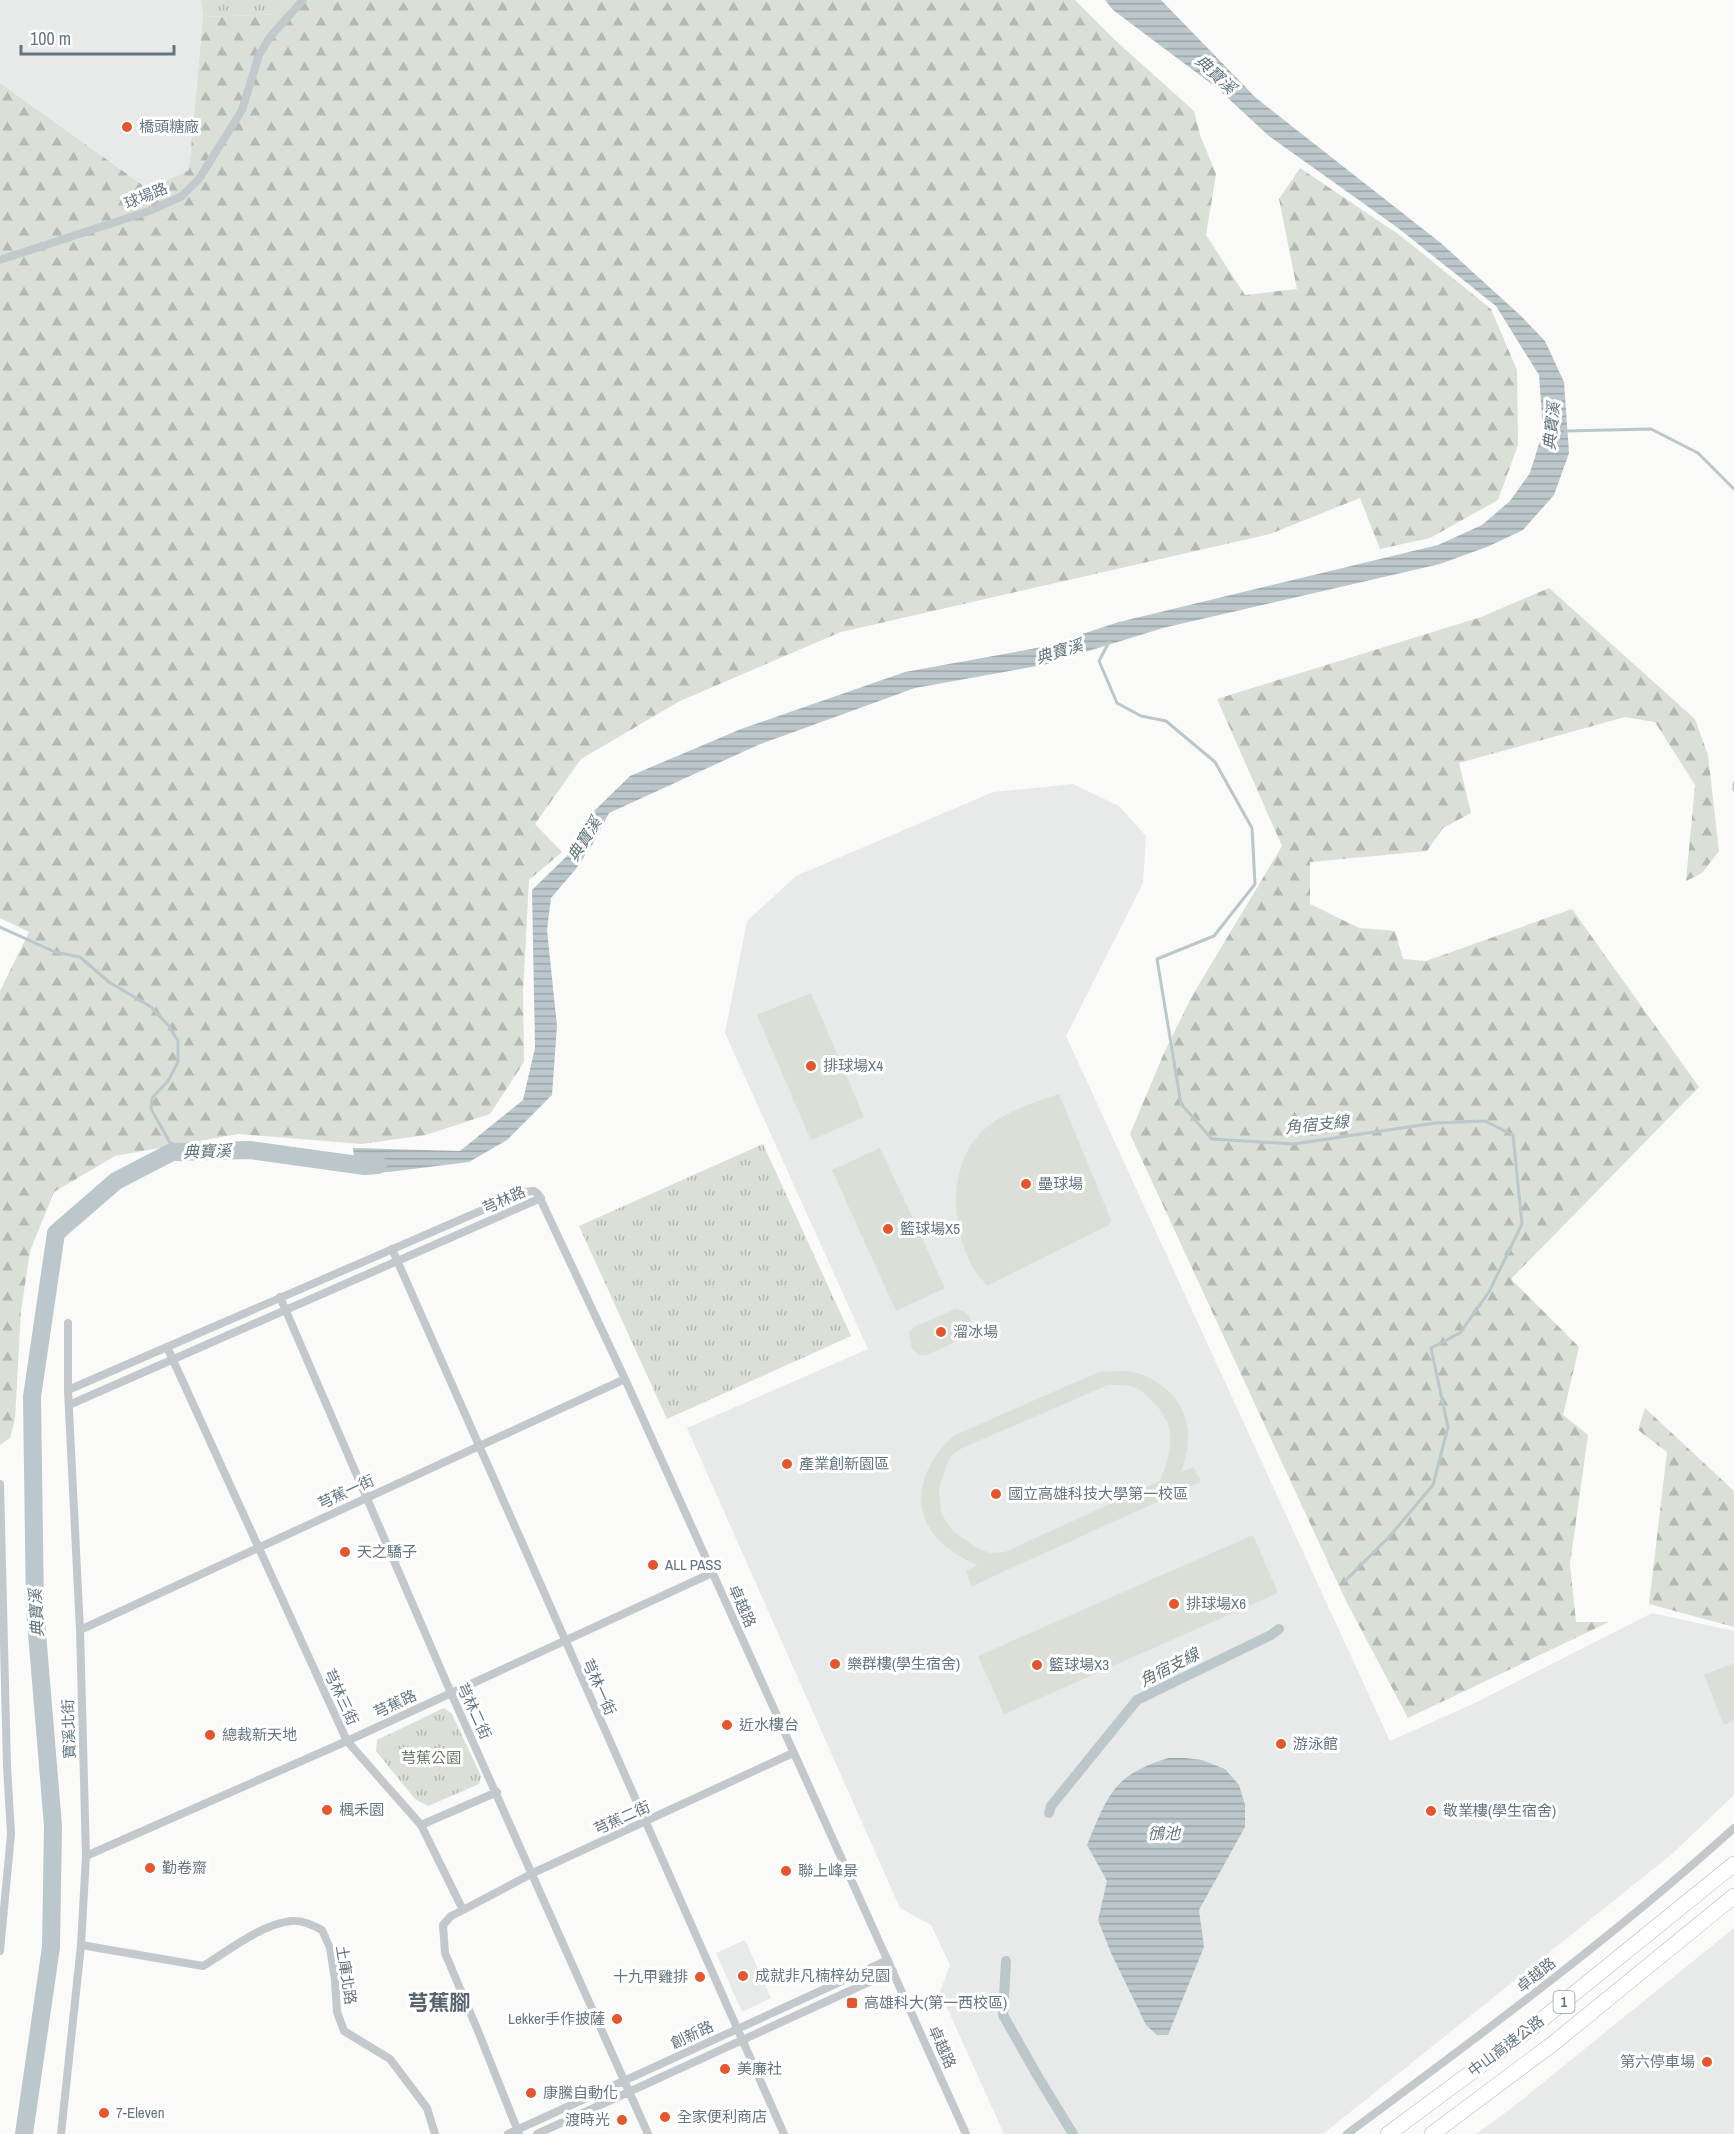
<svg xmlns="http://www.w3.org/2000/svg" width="1734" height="2134" font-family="'Archivo Narrow','Noto Sans TC',sans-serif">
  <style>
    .built { fill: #e8e9e9 }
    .grass { fill: url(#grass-tufts) }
    .forest { fill: url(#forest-firs) }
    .pitch { fill: #dadfd7; fill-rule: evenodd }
    .water { fill: url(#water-rules) }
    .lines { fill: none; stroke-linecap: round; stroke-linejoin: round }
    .stream { stroke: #bbc7cb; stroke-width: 3 }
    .canal { stroke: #bbc7cb; stroke-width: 10 }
    .river { stroke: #bbc7cb; stroke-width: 18 }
    .motorway-casing { stroke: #b4b9bd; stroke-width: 16 }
    .minor { stroke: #c3c8cc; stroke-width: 8 }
    .motorway { stroke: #fff; stroke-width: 15 }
    .poi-dot { fill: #e4572e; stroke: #fff; stroke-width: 2 }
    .labels { text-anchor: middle; stroke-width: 6; stroke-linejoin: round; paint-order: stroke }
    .shield { fill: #fff; stroke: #939fa8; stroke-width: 1.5 }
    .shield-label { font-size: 14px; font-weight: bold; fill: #657683 }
    .poi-label { font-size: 15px; fill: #657683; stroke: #fff; text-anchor: start }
    .street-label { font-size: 15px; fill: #657683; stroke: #fff }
    .park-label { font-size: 15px; fill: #687a64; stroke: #fff }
    .water-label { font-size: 16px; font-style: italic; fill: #60757c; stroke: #fff }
    .district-label { font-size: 21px; font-weight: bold; fill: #57646e; stroke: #fff }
  </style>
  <defs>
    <pattern id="grass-tufts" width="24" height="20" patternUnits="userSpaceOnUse" patternTransform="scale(1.5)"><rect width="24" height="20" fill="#dadfd7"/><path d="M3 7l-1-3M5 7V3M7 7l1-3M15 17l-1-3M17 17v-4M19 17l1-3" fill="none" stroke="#b4b9b4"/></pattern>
    <pattern id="forest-firs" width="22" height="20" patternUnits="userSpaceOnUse" patternTransform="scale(1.5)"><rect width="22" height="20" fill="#dadfd7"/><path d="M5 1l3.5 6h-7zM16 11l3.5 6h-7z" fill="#b4b9b4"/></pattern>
    <pattern id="water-rules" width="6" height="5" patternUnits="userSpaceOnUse" patternTransform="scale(1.5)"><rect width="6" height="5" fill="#bbc7cb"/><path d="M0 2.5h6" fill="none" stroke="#9ca6aa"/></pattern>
  </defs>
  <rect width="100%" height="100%" fill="#fafaf8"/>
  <path class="built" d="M0,0H201L203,17L189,170L148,189L0,83Z
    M1073,784L1119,806L1146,836L1143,883L1066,1036L1390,1741L1477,1702L1652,1613L1734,1631V1795L1672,1854L1323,2134H1004L940,1992L950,1965L931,1925L900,1908L687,1428L868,1349L725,1033L747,921L796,876L993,792Z
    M1734,1928V2134H1476L1513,2107Z
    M745,1940L771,1998L742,2012L716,1953Z"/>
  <path class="grass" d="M201,0H290L278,14L203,17Z
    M763,1144L851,1336L667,1419L579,1226Z
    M444,1708L452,1714L481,1776L479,1784L428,1806L415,1799L376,1751L377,1740Z"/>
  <path class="forest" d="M290,0H1075L1116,41L1194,111L1200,135L1216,174L1206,235L1245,295L1297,289L1279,199L1300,168L1401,236L1491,309L1517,370L1518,445L1498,500L1430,538L1380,549L1360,498L1270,534L841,632L680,701L581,759L535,824L562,852L529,880L523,992L524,1062L490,1114L426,1135L362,1144L238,1134L115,1156L54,1192L30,1251L21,1311L15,1419L10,1438L0,1445V991L29,932L0,918V83L148,189L189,170L203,17L278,14Z
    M1549,588L1695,719L1708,755L1719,851L1702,873L1686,881L1695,785L1655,722L1625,717L1459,763L1471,813L1443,828L1427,851L1310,862V904L1359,928L1395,931L1403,959L1426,961L1572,909L1699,1087L1511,1279L1579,1347L1563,1415L1588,1435L1570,1564L1576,1622H1609L1408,1718L1346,1601L1130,1134L1164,1053L1192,996L1282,846L1217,699L1481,617Z
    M1645,1408L1734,1491V1627L1649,1604L1667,1452L1638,1430Z"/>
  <path class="pitch" d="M811,993L864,1117L811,1140L757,1015Z
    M1059,1094L1111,1220L1109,1225L987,1286C982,1279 974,1271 971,1264C948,1218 948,1152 995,1121C1014,1109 1038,1101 1059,1094Z
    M880,1148L945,1288L896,1311L832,1170Z
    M955,1309C968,1311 972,1317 972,1330L966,1337L927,1355H919L912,1349L909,1333L914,1327Z
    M1099,1372C1110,1372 1122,1370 1132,1372C1163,1378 1191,1407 1188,1440C1188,1451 1184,1462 1181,1472L1194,1467L1201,1482L972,1586L966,1571L977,1565C964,1559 953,1553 942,1543C906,1510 922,1462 955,1435ZM1108,1385C1135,1385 1139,1386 1157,1406C1178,1430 1171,1453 1160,1481L1005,1552L990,1553L977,1548L954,1532L941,1514L939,1488L943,1475L950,1457L962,1448Z
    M1253,1535L1278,1593L1004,1714L978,1656Z
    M1734,1663V1721L1724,1725L1704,1675Z"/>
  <path class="water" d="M1105,0H1161L1256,98L1442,244L1521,316L1545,341L1564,382L1569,453L1554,495L1523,530L1487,547L1440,564L1163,628L1043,665L915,688L758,745L609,813L594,842L575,870L551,898L547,930L557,1026L552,1095L507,1140L469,1162L388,1172L356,1173L353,1148L460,1151L523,1100L535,1048L532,890L567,856L589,816L630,776L741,729L905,672L1042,647L1119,622L1438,545L1482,525L1510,501L1530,473L1543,431L1539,375L1496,306L1398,228L1269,136L1217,88L1113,10Z
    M1168,1758H1185L1202,1760L1225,1769L1239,1785L1245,1805V1827L1199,1910L1204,1947L1168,2035H1157L1146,2025L1111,1953L1098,1920L1107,1881L1087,1845C1108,1795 1113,1775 1168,1758Z"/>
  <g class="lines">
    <path class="stream" d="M1565,431L1651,429L1698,453L1734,489
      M1109,642L1099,661L1117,703L1141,716L1166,721L1215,762L1252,828L1255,884L1214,936L1157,959L1181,1104L1212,1139L1294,1144L1435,1123L1485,1121L1513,1135L1522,1224L1489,1292L1460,1333L1431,1348L1448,1427L1433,1485L1389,1537L1345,1581
      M1734,783V790
      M0,927L55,952L80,957L109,982L151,1007L168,1025L178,1041V1062L168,1081L152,1098L151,1109L180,1160L172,1152"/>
    <path class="canal" d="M1049,1813L1051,1806L1137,1700L1271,1635L1279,1629
      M1006,1961L1003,2015L1037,2075L1073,2134"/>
    <path class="river" d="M24,2134L51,1947L53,1826L35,1609L32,1397L56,1233L116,1181L172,1152L250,1150L365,1166L378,1165"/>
    <defs>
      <path id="motorway" d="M1388,2134L1534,2026L1734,1864
        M1432,2134L1555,2042L1734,1896"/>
    </defs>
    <use href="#motorway" class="motorway-casing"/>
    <path class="minor" d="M0,260L149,211L182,196L199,179L242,110L259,55L270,37L303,0
      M392,1249L784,2134
      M280,1297L451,1693L648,2134
      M167,1347L347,1741L421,1825L463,1910L451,1916L443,1925L445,1953L478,2031L519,2134
      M68,1390L524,1192L534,1191L538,1194L625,1379L966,2134
      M69,1405L541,1198
      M0,1484L7,1766L11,1834L0,1951
      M80,1630L625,1379
      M421,1825L497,1792
      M86,1856L347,1741L712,1573
      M463,1910L533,1873L793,1753
      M81,1945L203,1966C228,1951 262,1924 291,1921C303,1920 312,1925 322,1930L330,1948L335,1980L337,2012L344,2031L390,2059L427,2108L435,2134
      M61,2134L81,1945L86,1856L80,1630L68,1390V1323
      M508,2134L888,1960
      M537,2134L893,1971
      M1347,2134C1479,2036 1612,1938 1734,1828"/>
    <use href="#motorway" class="motorway"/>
  </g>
  <g class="poi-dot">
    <circle cx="127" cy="127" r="6"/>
    <circle cx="811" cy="1066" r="6"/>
    <circle cx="1026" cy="1184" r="6"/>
    <circle cx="888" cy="1229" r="6"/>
    <circle cx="941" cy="1332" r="6"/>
    <circle cx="787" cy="1464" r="6"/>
    <circle cx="996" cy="1494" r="6"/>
    <circle cx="345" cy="1552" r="6"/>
    <circle cx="653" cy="1565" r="6"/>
    <circle cx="1174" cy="1604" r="6"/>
    <circle cx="835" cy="1664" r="6"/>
    <circle cx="1037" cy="1665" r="6"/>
    <circle cx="727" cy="1725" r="6"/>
    <circle cx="210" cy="1735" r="6"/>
    <circle cx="1281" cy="1744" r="6"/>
    <circle cx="327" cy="1810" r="6"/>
    <circle cx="1431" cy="1811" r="6"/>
    <circle cx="150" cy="1868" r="6"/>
    <circle cx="786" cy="1871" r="6"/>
    <circle cx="743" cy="1976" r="6"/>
    <circle cx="700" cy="1977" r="6"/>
    <rect x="846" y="1997" width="12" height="12" rx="3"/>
    <circle cx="617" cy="2019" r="6"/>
    <circle cx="1707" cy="2062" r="6"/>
    <circle cx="725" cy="2069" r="6"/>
    <circle cx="531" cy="2093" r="6"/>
    <circle cx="104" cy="2113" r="6"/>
    <circle cx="665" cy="2117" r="6"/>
    <circle cx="622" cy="2120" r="6"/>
  </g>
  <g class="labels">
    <rect class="shield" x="1553.5" y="1991" width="21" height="22" rx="4.5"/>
    <g class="shield-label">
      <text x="1564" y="2007">1</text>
    </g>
    <g class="poi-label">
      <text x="139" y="132">橋頭糖廠</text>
      <text x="823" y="1071">排球場X4</text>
      <text x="1038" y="1189">壘球場</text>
      <text x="900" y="1234">籃球場X5</text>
      <text x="953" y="1337">溜冰場</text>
      <text x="799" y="1469">產業創新園區</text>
      <text x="1008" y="1499">國立高雄科技大學第一校區</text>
      <text x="357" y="1557">天之驕子</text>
      <text x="665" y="1570">ALL PASS</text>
      <text x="1186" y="1609">排球場X6</text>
      <text x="847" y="1669">樂群樓(學生宿舍)</text>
      <text x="1049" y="1670">籃球場X3</text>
      <text x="739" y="1730">近水樓台</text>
      <text x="222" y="1740">總裁新天地</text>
      <text x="1293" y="1749">游泳館</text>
      <text x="339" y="1815">楓禾園</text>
      <text x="1443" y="1816">敬業樓(學生宿舍)</text>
      <text x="162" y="1873">勤卷齋</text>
      <text x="798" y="1876">聯上峰景</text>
      <text x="755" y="1981">成就非凡楠梓幼兒園</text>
      <text x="688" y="1982" text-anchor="end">十九甲雞排</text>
      <text x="864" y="2008">高雄科大(第一西校區)</text>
      <text x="605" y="2024" text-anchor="end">Lekker手作披薩</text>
      <text x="1695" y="2067" text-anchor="end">第六停車場</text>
      <text x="737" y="2074">美廉社</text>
      <text x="543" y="2098">康騰自動化</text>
      <text x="116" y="2118">7-Eleven</text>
      <text x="677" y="2122">全家便利商店</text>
      <text x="610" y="2125" text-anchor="end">渡時光</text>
    </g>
    <g class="street-label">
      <text transform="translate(146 196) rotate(-22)" y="5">球場路</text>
      <text transform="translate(504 1200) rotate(-24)" y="5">芎林路</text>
      <text transform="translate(346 1492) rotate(-25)" y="5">芎蕉一街</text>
      <text transform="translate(742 1606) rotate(66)" y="5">卓越路</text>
      <text transform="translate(599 1687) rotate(66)" y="5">芎林一街</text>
      <text transform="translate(341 1697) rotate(65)" y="5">芎林三街</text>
      <text transform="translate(395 1704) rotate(-25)" y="5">芎蕉路</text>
      <text transform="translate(474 1711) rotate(65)" y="5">芎林二街</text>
      <text transform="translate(69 1729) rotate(-92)" y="5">寶溪北街</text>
      <text transform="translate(622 1818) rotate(-24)" y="5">芎蕉二街</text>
      <text transform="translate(346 1975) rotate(81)" y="5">土庫北路</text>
      <text transform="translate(1536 1975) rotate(-39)" y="5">卓越路</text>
      <text transform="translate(692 2035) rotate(-25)" y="5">創新路</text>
      <text transform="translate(1506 2046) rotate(-37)" y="5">中山高速公路</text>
      <text transform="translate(942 2047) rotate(66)" y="5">卓越路</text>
    </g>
    <g class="park-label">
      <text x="431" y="1763">芎蕉公園</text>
    </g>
    <g class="water-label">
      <text transform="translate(1216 74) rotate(43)" y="6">典寶溪</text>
      <text transform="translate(1551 426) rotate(-84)" y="6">典寶溪</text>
      <text transform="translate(1059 651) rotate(-17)" y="6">典寶溪</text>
      <text transform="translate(584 839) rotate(-58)" y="6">典寶溪</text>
      <text transform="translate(1317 1124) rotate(-6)" y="6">角宿支線</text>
      <text transform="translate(207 1151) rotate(-2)" y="6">典寶溪</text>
      <text transform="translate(36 1613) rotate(-93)" y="6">典寶溪</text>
      <text transform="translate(1169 1667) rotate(-27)" y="6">角宿支線</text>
      <text x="1164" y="1839">鴴池</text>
    </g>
    <g class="district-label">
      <text x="439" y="2010">芎蕉腳</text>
    </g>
  </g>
  <path d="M21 45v9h153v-9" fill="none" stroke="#657683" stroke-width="3"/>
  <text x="30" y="45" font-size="18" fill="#657683" stroke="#ffffff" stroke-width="4.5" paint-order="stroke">100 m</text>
</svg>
